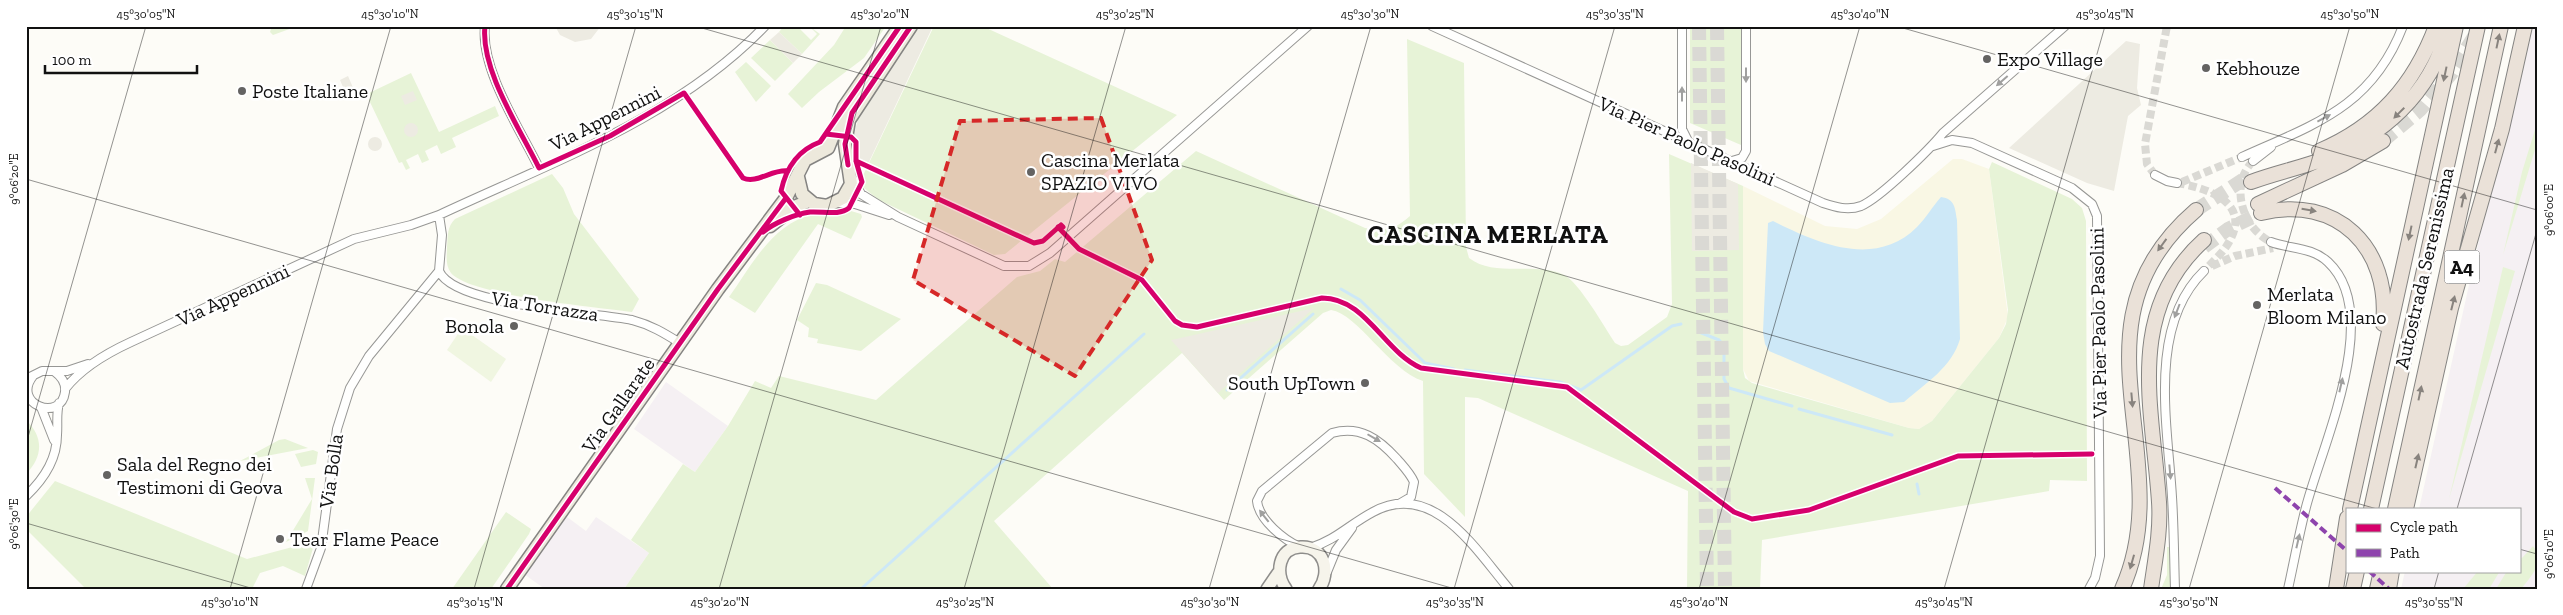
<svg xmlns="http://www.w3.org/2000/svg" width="2563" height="615" font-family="'Zilla Slab',serif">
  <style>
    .industrial { fill: #f5f0f3 }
    .farmland { fill: #f9f7e4 }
    .green { fill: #e7f3d7 }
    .pitch { fill: #f0f6e1 }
    .plaza { fill: #edebe2 }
    .water { fill: #cde8f7 }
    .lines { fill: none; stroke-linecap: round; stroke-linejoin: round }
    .stream { stroke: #cde8f7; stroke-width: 3 }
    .street-tunnel { stroke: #dad9d4; stroke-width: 8; stroke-dasharray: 8 4; stroke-linecap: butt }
    .highway-tunnel { stroke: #dad9d4; stroke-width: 14; stroke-dasharray: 14 7; stroke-linecap: butt }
    .street-casing { stroke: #979795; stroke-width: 10 }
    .secondary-casing { stroke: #8e8d8b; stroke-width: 14 }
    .primary-casing { stroke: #858482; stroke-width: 15 }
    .highway-casing { stroke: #858482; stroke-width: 16 }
    .street { stroke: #fffffe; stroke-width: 8 }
    .secondary { stroke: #f6f4eb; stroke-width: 11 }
    .primary { stroke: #ede9dc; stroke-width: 12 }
    .highway { stroke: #eae1d8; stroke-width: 14 }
    .quiet { stroke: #8e44ad; stroke-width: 4; stroke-dasharray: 8 4; stroke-linecap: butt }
    .cycleway-casing { stroke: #fff; stroke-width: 8 }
    .cycleway { stroke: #d6006c; stroke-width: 5 }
    .oneway { fill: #88837e }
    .oneway2 { fill: #a0a09f }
    .marked { fill: #d62828; fill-opacity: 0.2; stroke: #d62828; stroke-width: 4; stroke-dasharray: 10 6; stroke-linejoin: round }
    .ticks { fill: none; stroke: #111; stroke-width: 1; stroke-opacity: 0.45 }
    .poi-dot { fill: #646362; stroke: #fff; stroke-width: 2 }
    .labels { text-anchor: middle; stroke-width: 5; stroke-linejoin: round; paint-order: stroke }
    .shield { fill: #fff; stroke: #585858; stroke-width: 1 }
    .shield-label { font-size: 19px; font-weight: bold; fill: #111 }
    .poi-label { font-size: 20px; fill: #111; stroke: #fff; text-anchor: start }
    .street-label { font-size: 20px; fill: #111; stroke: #fff }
    .district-label { font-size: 25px; font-weight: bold; letter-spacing: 1px; fill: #111; stroke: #fff }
    .neatline { fill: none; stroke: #111; stroke-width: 2 }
    .ticks-label { font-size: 12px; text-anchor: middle; fill: #111 }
  </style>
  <rect width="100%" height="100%" fill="#fdfcf7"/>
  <path class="industrial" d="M2522,26H2537V589H2401L2405,571H2519V509H2419L2513,88Z
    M666,382L728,426L695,472L634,429Z
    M563,514L586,531L596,517L649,553L624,589H545L521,572Z"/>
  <path class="farmland" d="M1953,159H1962L1989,169L2008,317L1999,338L1932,421L1919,429L1909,428L1749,381L1743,369V186L1825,226L1857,229L1881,219Z"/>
  <path class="green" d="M272,26H294L295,27L273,35L270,32Z
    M784,26H797L811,40L817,34L809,26L820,34L802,54L779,32Z
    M846,26H886L864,58L819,92L802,108L788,94L834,45Z
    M934,26H982L1177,115L1005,254L994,255L879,200L859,184Z
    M1690,26H1741V145L1690,123Z
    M1407,39L1464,63L1466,247L1469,258C1495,278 1536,261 1564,275C1579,282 1605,328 1615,343L1621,346L1628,345L1667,317L1672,304L1669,154L1743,186V369L1745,378L1752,383L1909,428L1919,429L1932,421L1999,338L2006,324L2008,310L1989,169L1992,162L2072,199L2082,208L2086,221L2087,481L2050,480L2049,491L1762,540L1760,589H1687L1688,491L1478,398L1465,397V517L1424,474L1423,381C1389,370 1358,314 1331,310L1323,313L1224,400L1182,353L994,521L1053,589H624L649,553L631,540L683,464L695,472L728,426L755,381L771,388L779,376L876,400L1017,277L1040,271L1055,259L1065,262L1196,151L1365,228C1386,231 1394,230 1410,216Z
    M770,40L793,63L775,81L751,58Z
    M746,62L771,86L756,102L735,72Z
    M411,73L439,132L495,106L499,116L452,138L456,147L441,154L437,145L425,151L429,160L422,163L418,154L406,160L410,168L406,170L402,162L399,163L369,100L371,98L369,93Z
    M2537,123V143L2503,255L2522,172Z
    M552,174L563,188L574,214L639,299L632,312C597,307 471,296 451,273C445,265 447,256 447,247C448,235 447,227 455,219Z
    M851,211L861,214L862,217L851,239L818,224L755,313L729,297C752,265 771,225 813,214C824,211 839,216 851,211Z
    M2503,267L2515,271L2449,499Z
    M816,283L827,285L901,319L861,351L817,343L818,339L808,337L809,328L797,320Z
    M26,420C44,437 43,457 26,474Z
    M285,439L308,448L240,461L279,440Z
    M313,450L318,452L316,464L301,467L295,454Z
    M305,478H315L308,531L286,542L312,499Z
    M55,481L247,559L315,541L305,576L283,566L260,573L252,589H86L26,529V517Z
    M506,512L531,529L529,534L491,589H452Z
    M2533,546C2546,561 2531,577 2521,589H2496L2507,571H2519V557L2522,558Z
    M2167,547H2171V584L2170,589H2161L2167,575Z
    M2478,571H2500L2489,589H2463Z"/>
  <path class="pitch" d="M462,328L506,359L491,382L447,350Z"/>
  <path class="plaza" d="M555,26H601L591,39L575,42L560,35Z
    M919,26H933L867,166L854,162L853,138L860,112Z
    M779,32L802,54L793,63L770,40Z
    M2126,41L2140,44L2137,88L2141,105L2128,116L2114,191L2087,183L2009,148Z
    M348,76L354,90L346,94L340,80Z
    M413,91L417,100L405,105L401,96Z
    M404 130a7 7 0 1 1 14 0a7 7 0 1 1-14 0Z
    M368 144a7 7 0 1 1 14 0a7 7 0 1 1-14 0Z
    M1691,163L1738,184L1739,250L1692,251Z
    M1314,308L1218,393L1171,340L1176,339Z"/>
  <path class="water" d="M1941,197C1955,199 1955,208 1957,220L1960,339C1952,367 1926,383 1904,402L1890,403L1769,351L1765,344L1763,332L1768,223L1773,221C1817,243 1875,269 1917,227C1926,218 1932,207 1941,197Z"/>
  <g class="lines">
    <path class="stream" d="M1341,289L1360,300L1425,363L1454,369
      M1699,332L1719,340L1724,346V379L1729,388L1792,406
      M1465,370L1560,382L1581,390L1672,326L1681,324
      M1227,390L1313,314
      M1799,409L1892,435
      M1917,484L1919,494
      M861,589L1144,334"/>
    <path class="street-tunnel" d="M2253,161C2229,185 2242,228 2271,242
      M2155,175L2147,164L2145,144L2167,26
      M2182,182L2242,157
      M2177,183C2207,188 2252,202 2229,242C2223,253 2212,262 2204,271
      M2212,266L2235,256L2273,248"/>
    <path class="highway-tunnel" d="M1699,26L1707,589
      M1717,26L1725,589
      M2383,141L2420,110L2451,74L2475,35
      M2196,210L2249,176
      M2204,247L2228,229L2261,213"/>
    <defs>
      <path id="street" d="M485,26C480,69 520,129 539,168
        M1432,26L1823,203C1835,207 1848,211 1861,206C1880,198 1929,150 1943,133L2065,26
        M1682,26V129L1688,141
        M1933,146L1952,140L1972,143L2072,188L2092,204L2097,216L2100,556L2095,578L2089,589
        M2242,157C2315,124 2372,107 2403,26
        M1732,161L1742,158L1746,151V26
        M2253,161L2271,147
        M2155,175L2167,181L2177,183
        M853,179L861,194L898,217L1004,266H1029L1050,253L1308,26
        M836,203L855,204L889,215
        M439,215L442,235L439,271C454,306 593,312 632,320C651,325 664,333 680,343
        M2271,242C2290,249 2312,247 2328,262C2384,314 2322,445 2306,507C2299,534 2294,562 2288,589
        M33,376C11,404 61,423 65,392C66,383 62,377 55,372
        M30,377L42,371H67L88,364
        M65,389C82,367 107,353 131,342L354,239L411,225L439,215C552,162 677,118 765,26
        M41,407L54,440
        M26,496C43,480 57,459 57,435C58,424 56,414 59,403
        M1300,547C1284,540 1259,520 1257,501L1262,491L1332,433C1360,425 1379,439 1397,459C1403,466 1410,473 1414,482L1411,497L1399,504
        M1310,548C1336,540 1350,524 1373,512C1433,479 1476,550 1509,589
        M1327,572L1336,550L1352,528
        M306,589L321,548L337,429L350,388L369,356L439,271
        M2175,589C2174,558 2174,528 2172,497C2168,427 2147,326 2204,271"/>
      <path id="secondary" d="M1267,589L1278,573
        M1286,589C1275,574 1278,548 1300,547C1325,545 1331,573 1319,589"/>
      <path id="primary" d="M798,177L802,194L814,204L827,206L843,198L851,184L845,144L849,120L911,26
        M770,226L794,207L809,201
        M507,589L718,289L786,198L805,160L828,148L844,107L900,26"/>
      <path id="highway" d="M2319,151C2378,126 2414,85 2436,26
        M2251,182C2275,173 2300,168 2324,159C2383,136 2430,94 2447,32
        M2258,204L2342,165L2383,141
        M2261,213C2337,194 2391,248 2383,324
        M2350,509L2456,26
        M2371,509L2478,26
        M2395,509L2501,26
        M2406,509L2451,308L2502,129L2525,26
        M2122,589C2181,458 2062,325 2196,210
        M2151,589C2155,560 2161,531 2159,502C2153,409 2124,312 2204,240
        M2336,589L2347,518
        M2353,589L2357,571
        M2377,589L2381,571
        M2389,589L2392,571"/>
    </defs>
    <use href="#street" class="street-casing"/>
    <use href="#secondary" class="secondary-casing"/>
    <use href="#primary" class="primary-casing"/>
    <use href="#highway" class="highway-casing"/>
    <use href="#street" class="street"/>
    <use href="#secondary" class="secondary"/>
    <use href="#primary" class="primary"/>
    <use href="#highway" class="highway"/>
    <path class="quiet" d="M2275,488L2347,551
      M2369,571L2389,589"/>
    <defs>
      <path id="cycleway" d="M485,26C480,69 520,129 539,168L610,136L684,93L743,178C757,184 772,169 788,171
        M856,161L1034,243L1043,241L1061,225L1063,227
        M848,165L845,144L852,113L911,26
        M800,215L781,191C786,168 798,150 820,142L900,26
        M1058,227L1079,249L1142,280L1175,321L1182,325L1197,327L1322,298C1366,298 1384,352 1421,368L1567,387L1734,512L1752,519L1809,510L1958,456L2092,454
        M763,232C774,223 795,214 810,212C823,211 839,216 849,208L862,182L856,161V142L851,137L826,134
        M507,589L718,289L786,198"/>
    </defs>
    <use href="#cycleway" class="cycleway-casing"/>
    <use href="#cycleway" class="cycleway"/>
  </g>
  <defs><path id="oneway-solid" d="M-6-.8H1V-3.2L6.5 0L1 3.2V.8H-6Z" transform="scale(1.25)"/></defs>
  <g class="oneway">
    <use href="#oneway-solid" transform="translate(2498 41) rotate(-78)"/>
    <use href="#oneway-solid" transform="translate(2445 74) rotate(102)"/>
    <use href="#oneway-solid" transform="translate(2399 113) rotate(135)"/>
    <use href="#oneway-solid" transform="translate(2497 146) rotate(-75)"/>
    <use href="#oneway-solid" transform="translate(2463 200) rotate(-78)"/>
    <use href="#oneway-solid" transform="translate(2309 210) rotate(10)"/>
    <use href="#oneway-solid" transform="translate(2410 233) rotate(102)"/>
    <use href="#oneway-solid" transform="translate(2162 245) rotate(126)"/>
    <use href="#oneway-solid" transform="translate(2453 303) rotate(-76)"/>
    <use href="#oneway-solid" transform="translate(2420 393) rotate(-78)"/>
    <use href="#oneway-solid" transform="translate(2132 400) rotate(85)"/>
    <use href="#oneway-solid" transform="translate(2417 461) rotate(-77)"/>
    <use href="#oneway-solid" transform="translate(2132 562) rotate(106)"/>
  </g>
  <g class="oneway2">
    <use href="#oneway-solid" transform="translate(1746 75) rotate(90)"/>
    <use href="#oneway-solid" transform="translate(2002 81) rotate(139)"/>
    <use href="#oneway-solid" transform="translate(1682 94) rotate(-90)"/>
    <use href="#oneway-solid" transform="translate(2324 118) rotate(-28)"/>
    <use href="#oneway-solid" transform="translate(2177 311) rotate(111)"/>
    <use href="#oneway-solid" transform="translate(2341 385) rotate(-77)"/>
    <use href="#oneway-solid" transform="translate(1374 438) rotate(30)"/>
    <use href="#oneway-solid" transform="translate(2170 472) rotate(85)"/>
    <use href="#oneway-solid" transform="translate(1264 516) rotate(-128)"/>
    <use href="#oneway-solid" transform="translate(2298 541) rotate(-77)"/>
  </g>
  <path class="marked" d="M1101,118L1152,260L1075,376L913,280L960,121Z"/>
  <path class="ticks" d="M695,26L2377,509M1896,26L2537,210M26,179L1455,589M26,444L146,26M2457,509L2537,230M26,523L254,589M2519,549L2537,554M230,589L391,26M474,589L636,26M719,589L881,26M964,589L1126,26M1209,589L1371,26M1454,589L1615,26M1699,589L1860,26M1944,589L2105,26M2189,589L2350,26M2434,589L2439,571"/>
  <g class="poi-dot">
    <circle cx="1987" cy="59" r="5"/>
    <circle cx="2206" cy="68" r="5"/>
    <circle cx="242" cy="91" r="5"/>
    <circle cx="1031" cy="172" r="5"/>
    <circle cx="2257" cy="305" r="5"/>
    <circle cx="514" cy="326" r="5"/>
    <circle cx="1365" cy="383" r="5"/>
    <circle cx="107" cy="475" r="5"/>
    <circle cx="280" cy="539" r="5"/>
  </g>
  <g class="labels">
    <rect class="shield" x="2444.5" y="250.5" width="35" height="33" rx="4"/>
    <g class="shield-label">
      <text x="2462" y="274">A4</text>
    </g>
    <g class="poi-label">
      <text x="1997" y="66">Expo Village</text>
      <text x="2216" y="75">Kebhouze</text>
      <text x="252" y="98">Poste Italiane</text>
      <text x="1041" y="167">Cascina Merlata<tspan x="1041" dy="23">SPAZIO VIVO</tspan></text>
      <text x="2267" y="301">Merlata<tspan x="2267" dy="23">Bloom Milano</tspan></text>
      <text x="504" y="333" text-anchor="end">Bonola</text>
      <text x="1355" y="390" text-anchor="end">South UpTown</text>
      <text x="117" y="471">Sala del Regno dei<tspan x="117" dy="23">Testimoni di Geova</tspan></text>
      <text x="290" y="546">Tear Flame Peace</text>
    </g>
    <g class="street-label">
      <text transform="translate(605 118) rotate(-27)" y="7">Via Appennini</text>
      <text transform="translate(1687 141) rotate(24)" y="7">Via Pier Paolo Pasolini</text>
      <text transform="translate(2424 268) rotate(-77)" y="7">Autostrada Serenissima</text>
      <text transform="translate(233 295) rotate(-25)" y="7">Via Appennini</text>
      <text transform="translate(545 306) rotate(9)" y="7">Via Torrazza</text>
      <text transform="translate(2098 323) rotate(-91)" y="7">Via Pier Paolo Pasolini</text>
      <text transform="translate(618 405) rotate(-55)" y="7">Via Gallarate</text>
      <text transform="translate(331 471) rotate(-82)" y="7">Via Bolla</text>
    </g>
    <g class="district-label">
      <text x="1488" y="243">CASCINA MERLATA</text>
    </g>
  </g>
  <rect width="2563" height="615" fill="none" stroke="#ffffff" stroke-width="55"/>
  <rect x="2346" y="508" width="175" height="65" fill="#ffffff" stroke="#a0a0a0"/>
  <rect x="2356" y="524" width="25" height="8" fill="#d6006c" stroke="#a0a0a0"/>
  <text x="2390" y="532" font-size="15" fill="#111111">Cycle path</text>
  <rect x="2356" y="549" width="25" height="8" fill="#8e44ad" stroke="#a0a0a0"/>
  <text x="2390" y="558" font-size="15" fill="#111111">Path</text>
  <path d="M45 65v8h152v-8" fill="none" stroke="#111111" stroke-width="2.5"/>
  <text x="52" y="65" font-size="15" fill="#111111" stroke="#ffffff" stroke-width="4" paint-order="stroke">100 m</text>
  <rect x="28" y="28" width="2508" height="560" class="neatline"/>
  <g class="ticks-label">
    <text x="146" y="18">45°30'05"N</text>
    <text x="390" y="18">45°30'10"N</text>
    <text x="635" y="18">45°30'15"N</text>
    <text x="880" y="18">45°30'20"N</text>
    <text x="1125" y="18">45°30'25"N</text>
    <text x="1370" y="18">45°30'30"N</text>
    <text x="1615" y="18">45°30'35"N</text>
    <text x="1860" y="18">45°30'40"N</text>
    <text x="2105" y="18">45°30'45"N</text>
    <text x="2350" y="18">45°30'50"N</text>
    <text transform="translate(14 179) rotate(-90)" y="4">9°06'20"E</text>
    <text transform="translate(2549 210) rotate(-90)" y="4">9°06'00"E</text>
    <text transform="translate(14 524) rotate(-90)" y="4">9°06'30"E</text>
    <text transform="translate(2549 554) rotate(-90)" y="4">9°06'10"E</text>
    <text x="230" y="606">45°30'10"N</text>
    <text x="475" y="606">45°30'15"N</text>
    <text x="720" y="606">45°30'20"N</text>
    <text x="965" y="606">45°30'25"N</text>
    <text x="1210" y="606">45°30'30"N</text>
    <text x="1455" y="606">45°30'35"N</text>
    <text x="1699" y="606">45°30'40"N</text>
    <text x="1944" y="606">45°30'45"N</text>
    <text x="2189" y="606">45°30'50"N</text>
    <text x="2434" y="606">45°30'55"N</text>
  </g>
</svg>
